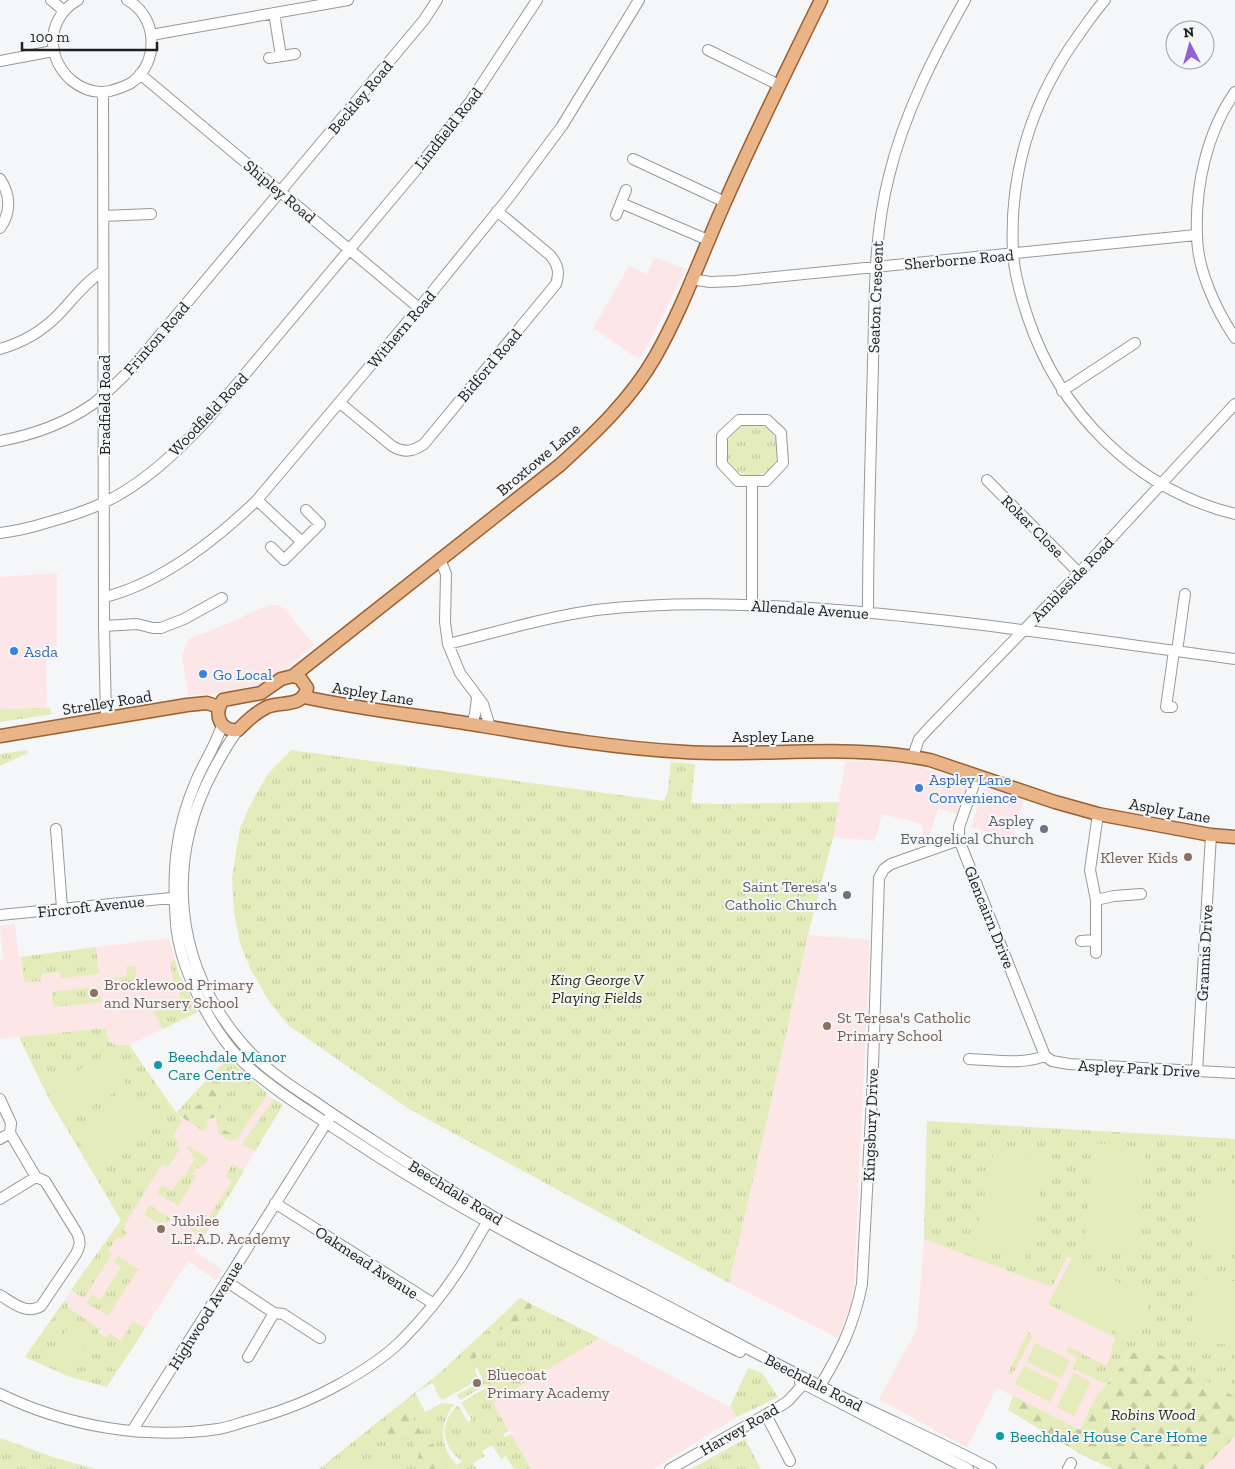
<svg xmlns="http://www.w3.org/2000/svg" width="1235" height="1469" font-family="'Zilla Slab',serif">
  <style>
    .commercial { fill: #fce6e8 }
    .education { fill: #fce6e6 }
    .grass { fill: url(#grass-tufts); fill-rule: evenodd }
    .forest { fill: url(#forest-firs) }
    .garden { fill: #e3ecba }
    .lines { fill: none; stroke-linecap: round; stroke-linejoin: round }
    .minor-casing { stroke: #979899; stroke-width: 12 }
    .major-casing { stroke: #996031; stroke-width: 15 }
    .minor { stroke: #fff; stroke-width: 10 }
    .major { stroke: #e9b488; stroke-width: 12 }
    .shop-dot { fill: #3f7fe0; stroke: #f5f6f7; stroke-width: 2 }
    .worship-dot { fill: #6b7280; stroke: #f5f6f7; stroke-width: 2 }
    .education-dot { fill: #8d6e63; stroke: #f5f6f7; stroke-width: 2 }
    .culture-dot { fill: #0f9aa8; stroke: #f5f6f7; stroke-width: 2 }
    .labels { text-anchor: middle; stroke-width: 4; stroke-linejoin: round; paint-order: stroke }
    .street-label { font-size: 16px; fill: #202021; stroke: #f5f6f7 }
    .shop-label { font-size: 16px; fill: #366cbe; stroke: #f5f6f7; text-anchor: start }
    .worship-label { font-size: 16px; fill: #5b616d; stroke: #f5f6f7; text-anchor: end }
    .education-label { font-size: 16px; fill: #785e54; stroke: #f5f6f7; text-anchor: start }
    .park-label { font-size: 16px; font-style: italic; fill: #2c300e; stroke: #f5f6f7 }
    .culture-label { font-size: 16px; fill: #0d838f; stroke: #f5f6f7; text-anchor: start }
  </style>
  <defs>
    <pattern id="grass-tufts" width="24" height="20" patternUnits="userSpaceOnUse" patternTransform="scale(1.25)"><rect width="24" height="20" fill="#e3ecba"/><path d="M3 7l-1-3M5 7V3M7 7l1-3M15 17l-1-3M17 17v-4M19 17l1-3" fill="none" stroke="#c2caa0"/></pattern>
    <pattern id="forest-firs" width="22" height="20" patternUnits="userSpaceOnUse" patternTransform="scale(1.25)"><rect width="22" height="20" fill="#e3ecba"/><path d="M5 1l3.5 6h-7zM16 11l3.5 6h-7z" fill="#c2caa0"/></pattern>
  </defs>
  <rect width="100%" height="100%" fill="#f5f6f7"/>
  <path class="commercial" d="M654,257L686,269L649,343L639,359L593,328L629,266L647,274Z
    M57,573V646L46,647L47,714L0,722V577Z
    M269,605H278L286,610L314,645L279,675L262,684L221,693L188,696L182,655L188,640L196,635L210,631Z
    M869,761L901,763L921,767L968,783L957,814L938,808L927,845H921V839L924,829L921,828L922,824L882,814L875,841L833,837L845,762Z
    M984,788L1024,801L1012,840L971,827Z
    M600,1338L730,1407L737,1417L653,1469H531L493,1403Z"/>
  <path class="education" d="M15,924L19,957L169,938L179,974L198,1012L129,1045H116L109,1042L105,1028L0,1039V959H3L0,926Z
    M808,935L870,940L854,1286L850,1307L838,1338L729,1283L769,1111Z
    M228,1058L270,1097L283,1105L195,1251L222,1270L216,1280L188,1261L107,1387L70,1377L25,1357L121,1220L173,1139L181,1123L176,1113Z
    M927,1121L1235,1139V1397L1140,1345L1122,1365L1095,1398L1080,1430L997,1388L967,1448L879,1399L917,1329L924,1239Z
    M1235,1436V1469H1203Z"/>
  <path class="grass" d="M726 450a26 26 0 1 1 52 0a26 26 0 1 1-52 0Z
    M50,708L52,714L0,722V709Z
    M27,750L28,753L0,766V754Z
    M291,750L664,801L668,791L671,762L695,764L691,803L717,804L839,802L833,837L808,935L769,1111L729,1283L409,1109L288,1025L269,1001L251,970L240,943L234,912L232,878L240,828L253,800L267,775Z
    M96,947L99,974L61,978L60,972L41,974V981L24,982L21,957Z
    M175,960L179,974L198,1012L163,1029L153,1011L181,1006L178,986H174L170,962Z
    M135,966L137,985L115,987L114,978L127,976L126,967Z
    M100,987L101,1002L53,1007L52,992Z
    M105,1028L109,1042L116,1045H129L180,1118L181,1123L173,1137L179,1141L176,1146L180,1149L168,1167L162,1164L125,1224L126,1225L123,1230L127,1232L122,1239L117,1237L108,1251L112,1254L84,1298L71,1290L121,1220L49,1099L19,1037Z
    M228,1058L268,1094L241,1132C234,1134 227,1133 222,1129L216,1093L204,1083Z
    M196,1091L203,1099L202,1103L185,1113L182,1117H180L177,1112Z
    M274,1099L283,1105L255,1151L242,1144Z
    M927,1121L1235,1139V1397L1155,1352L1140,1345L1106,1384L1072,1368L1078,1358L1066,1352L1069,1347L1106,1366L1113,1350L1111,1348L1116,1338L1048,1304L1051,1299L1131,1340L1139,1325L1142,1327L1148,1315L1072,1258L1067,1257L1052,1287L924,1239Z
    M188,1146L208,1158L203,1167L201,1165L199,1169L196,1168L193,1174L196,1176L178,1206L157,1193L162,1185L172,1191L181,1176L184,1177L195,1159L191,1156L193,1153L186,1148Z
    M233,1164L244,1171L203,1238L191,1230L193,1227L200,1231L232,1181L225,1176Z
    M149,1205L170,1218L167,1223L163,1222L161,1225L144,1214Z
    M118,1256L138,1269L108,1316L87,1303L92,1295L100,1300L121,1267L114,1262Z
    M64,1301L69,1304L67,1307L100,1329L98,1333L106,1338L109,1333L121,1341L133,1321L145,1328L132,1349L122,1343L108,1365L117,1371L107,1387L70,1377L25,1357Z
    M533,1305L600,1338L493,1403L509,1431L503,1434L505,1437L511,1434L531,1469H514L506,1456L501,1459L492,1445L482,1451L485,1456L473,1463L477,1469H445V1461L429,1445L403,1402L441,1372L461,1353L473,1360L482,1351L474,1341L485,1331H490L520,1316L528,1314ZM469,1363L473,1369L477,1368L483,1380L457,1395L460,1400L486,1385L487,1387L461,1403L472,1420L468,1422L458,1405C439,1422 441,1447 462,1461L457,1465C439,1447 439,1424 454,1404L442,1403L425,1412L415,1393Z
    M1030,1332L1032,1337L1012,1375L1008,1373L1027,1334Z
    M748,1368L762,1373L778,1397L737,1417L730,1407Z
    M393,1410L428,1469H319Z
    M0,1438L56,1458L96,1469H0Z
    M745,1439L761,1469H691Z"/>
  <path class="forest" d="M204,1083L216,1093L222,1129L230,1133L241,1132L238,1139L230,1141L219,1134L216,1117L207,1119L208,1127L203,1131L182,1117L185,1113L202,1103L203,1099L196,1091Z
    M520,1298L533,1305L528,1314L520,1316L517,1325L499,1330L485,1331Z
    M474,1341L482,1351L473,1360L461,1353Z
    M1140,1345L1155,1352L1235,1397V1436L1203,1469H1112L1084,1456L1008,1410L1013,1396L1080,1430L1095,1398Z
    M403,1402L429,1445L433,1444L445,1461V1469H416L419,1453L410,1439L390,1443L387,1434L392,1426L386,1416Z"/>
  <path class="garden" d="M108,1053L127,1086L64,1122L45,1089Z
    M235,1068L250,1087L241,1094L225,1076Z
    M135,1096L155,1127L94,1166L74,1134Z
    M1092,1143L1146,1147L1138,1250L1085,1246Z
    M995,1147L1048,1159L1025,1259L973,1247Z
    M1198,1186L1235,1188V1252L1193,1249Z
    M1072,1258L1152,1300L1145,1313L1148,1315L1142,1327L1139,1326L1132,1341L1051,1299Z
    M1195,1279L1235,1281V1345L1191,1342Z
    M73,1320L93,1332L71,1366L51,1354Z
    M122,1343L132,1349L117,1371L108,1365Z
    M1035,1343L1070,1360L1061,1379L1027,1362Z
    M469,1362L472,1368H474L479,1380L442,1400L435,1390L436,1389L432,1383Z
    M1024,1366L1059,1383L1050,1402L1015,1384Z
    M1074,1373L1091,1382L1074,1416L1057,1407Z
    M369,1462L388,1464L407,1469H336L349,1465Z"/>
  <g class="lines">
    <defs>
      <path id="minor" d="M51,0L64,11
        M78,0C62,9 52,25 53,44C54,59 60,70 71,80C82,89 96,94 110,91C117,89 124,87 131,83C160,63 158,16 127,0
        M1105,0C1096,10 1088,22 1080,33C1032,99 1009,171 1013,252C1014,274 1021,297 1028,318C1060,413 1137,490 1235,514
        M274,13L281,56
        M151,35L348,0
        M708,50L779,85
        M269,58L295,54
        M0,61L53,51
        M140,74L419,308
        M103,92L104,626L106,718
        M1235,92C1207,132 1195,186 1197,235C1197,269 1216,310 1235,338
        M633,159L725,202
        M0,179C11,195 11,213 0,228
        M621,203L708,240
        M616,215L626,190
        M103,216L151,214
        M691,279L710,282L735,281L1196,235
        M0,349C21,343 41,332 57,316C72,301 85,282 103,271
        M1062,391L1135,343
        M340,403L392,446C404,453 412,452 424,444L556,284C560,272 558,265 550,255L497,211
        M739,420H767L781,433L783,463L766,481H738L722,464V436Z
        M0,441C32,435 66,423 93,404C107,393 120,380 133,367L424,20L437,0
        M987,480L1079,573
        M752,481V604
        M257,500L302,542
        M0,533C17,531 33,527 49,522C67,517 86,511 103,503C142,485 176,453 205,422L416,170L470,102L537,0
        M271,547L284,560L320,524L306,510
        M440,559L446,574L445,622L448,644L460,673L483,704L490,727
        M105,597C161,583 217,539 257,500L419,308L510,196L562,126L639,0
        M868,612C868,529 871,446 873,363C875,300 873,238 889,176C904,114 934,55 965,0
        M104,626L137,624L153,628H161L184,619L222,598
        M448,644C497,632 546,617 596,610C671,601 748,604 823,609C961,619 1098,641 1235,659
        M1177,651L1185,594
        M1172,707H1166L1174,651
        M472,724L475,714L477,698
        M222,725C216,745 204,762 196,781C175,829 172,872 176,924C180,969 211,1030 243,1062C275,1092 315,1115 351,1139C473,1220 609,1287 740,1352
        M238,730C228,743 221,756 213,771C165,862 174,963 241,1042C260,1065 286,1083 311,1099C339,1119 368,1137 397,1156C431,1177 464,1200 499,1220C549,1247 600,1271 650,1297C713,1330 775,1364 838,1395C888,1420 941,1442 991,1469
        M913,756L919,739L929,728L1079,573L1235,404
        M977,776L959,827V840L1045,1056
        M56,829L62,908
        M1096,900L1114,896L1141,894
        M0,915L181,897
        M1081,941L1095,940
        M1096,953V900L1090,870L1098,814
        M1045,1056L1052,1061L1069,1064L1235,1073
        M969,1059C995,1060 1021,1065 1045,1056
        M1197,1071L1211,835
        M0,1099L11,1123L10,1133
        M0,1139L10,1133L36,1177L0,1199
        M275,1203L434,1304
        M226,1281L274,1313L283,1314L320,1338
        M0,1295C13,1303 26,1315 41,1306L76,1254C80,1246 81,1241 77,1233L45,1181L36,1177
        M248,1357L274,1313
        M800,1382L968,1469
        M817,1391C839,1355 854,1326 862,1284L872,1097L879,878L884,869L891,864L959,840
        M0,1394C66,1426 144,1440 218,1429C227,1428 237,1424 247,1421C280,1412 308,1402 338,1385C360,1373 382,1359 400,1342C422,1320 443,1294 460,1268C471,1251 480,1233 491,1216
        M766,1415L790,1461
        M132,1431L330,1117
        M670,1469L779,1407L788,1401L807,1380
        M1068,1469L1071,1463"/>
      <path id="major" d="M293,676L560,465C595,433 631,399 655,357C683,308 702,253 725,202C755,134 788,67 821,0
        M293,676L300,678L307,688C303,708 281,701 267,707C255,713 247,721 238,730C220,732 213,714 223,700L261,693L281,679Z
        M304,697C359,709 415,715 471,724C543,736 612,748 685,752C766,757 849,743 930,760L1055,802L1098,814L1211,835L1235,837
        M0,736L187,705L207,703L219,707"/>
    </defs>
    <use href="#minor" class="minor-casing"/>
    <use href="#major" class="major-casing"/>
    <use href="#minor" class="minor"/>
    <use href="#major" class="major"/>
  </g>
  <g class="shop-dot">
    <circle cx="14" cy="651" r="5"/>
    <circle cx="203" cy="674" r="5"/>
    <circle cx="919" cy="788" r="5"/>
  </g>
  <g class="worship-dot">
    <circle cx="1044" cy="829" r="5"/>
    <circle cx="847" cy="895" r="5"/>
  </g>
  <g class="education-dot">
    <circle cx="1188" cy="857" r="5"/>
    <circle cx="94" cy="993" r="5"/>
    <circle cx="827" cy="1026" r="5"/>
    <circle cx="161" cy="1229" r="5"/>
    <circle cx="477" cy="1383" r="5"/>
  </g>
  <g class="culture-dot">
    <circle cx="158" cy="1065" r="5"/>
    <circle cx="1000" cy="1436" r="5"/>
  </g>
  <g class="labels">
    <g class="street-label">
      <text transform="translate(360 97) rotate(-50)" y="6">Beckley Road</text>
      <text transform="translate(448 128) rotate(-52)" y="6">Lindfield Road</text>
      <text transform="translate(280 191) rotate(40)" y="6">Shipley Road</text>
      <text transform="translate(959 259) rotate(-5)" y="6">Sherborne Road</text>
      <text transform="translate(875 297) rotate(-88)" y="6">Seaton Crescent</text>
      <text transform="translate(401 329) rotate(-50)" y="6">Withern Road</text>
      <text transform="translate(156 338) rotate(-49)" y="6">Frinton Road</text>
      <text transform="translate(489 365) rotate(-50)" y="6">Bidford Road</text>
      <text transform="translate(104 405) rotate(-90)" y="6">Bradfield Road</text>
      <text transform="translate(208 414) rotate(-47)" y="6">Woodfield Road</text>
      <text transform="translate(538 459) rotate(-40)" y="6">Broxtowe Lane</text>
      <text transform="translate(1033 526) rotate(45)" y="6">Roker Close</text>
      <text transform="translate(1072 579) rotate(-46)" y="6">Ambleside Road</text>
      <text transform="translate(810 609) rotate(4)" y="6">Allendale Avenue</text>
      <text transform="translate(373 693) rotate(9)" y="6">Aspley Lane</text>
      <text transform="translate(107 702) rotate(-9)" y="6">Strelley Road</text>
      <text x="773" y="742">Aspley Lane</text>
      <text transform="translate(1170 810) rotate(10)" y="6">Aspley Lane</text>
      <text transform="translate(91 906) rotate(-6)" y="6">Fircroft Avenue</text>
      <text transform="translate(990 917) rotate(68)" y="6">Glencairn Drive</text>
      <text transform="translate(1204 953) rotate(-87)" y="6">Grannis Drive</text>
      <text transform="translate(1139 1068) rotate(3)" y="6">Aspley Park Drive</text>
      <text transform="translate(870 1125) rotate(-88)" y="6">Kingsbury Drive</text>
      <text transform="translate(456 1192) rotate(32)" y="6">Beechdale Road</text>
      <text transform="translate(367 1262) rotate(33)" y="6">Oakmead Avenue</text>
      <text transform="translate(205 1315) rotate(-58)" y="6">Highwood Avenue</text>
      <text transform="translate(814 1382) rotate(27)" y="6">Beechdale Road</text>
      <text transform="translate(739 1429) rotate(-30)" y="6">Harvey Road</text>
    </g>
    <g class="shop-label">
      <text x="24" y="657">Asda</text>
      <text x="213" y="680">Go Local</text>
      <text x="929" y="785">Aspley Lane<tspan x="929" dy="18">Convenience</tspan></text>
    </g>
    <g class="worship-label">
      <text x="1034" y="826">Aspley<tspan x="1034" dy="18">Evangelical Church</tspan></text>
      <text x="837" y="892">Saint Teresa's<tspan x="837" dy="18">Catholic Church</tspan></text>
    </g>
    <g class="education-label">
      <text x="1178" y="863" text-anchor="end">Klever Kids</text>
      <text x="104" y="990">Brocklewood Primary<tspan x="104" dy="18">and Nursery School</tspan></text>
      <text x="837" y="1023">St Teresa's Catholic<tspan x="837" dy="18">Primary School</tspan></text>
      <text x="171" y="1226">Jubilee<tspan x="171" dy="18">L.E.A.D. Academy</tspan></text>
      <text x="487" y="1380">Bluecoat<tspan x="487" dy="18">Primary Academy</tspan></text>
    </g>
    <g class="park-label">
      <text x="597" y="985">King George V<tspan x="597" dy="18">Playing Fields</tspan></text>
      <text x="1153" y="1420">Robins Wood</text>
    </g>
    <g class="culture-label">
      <text x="168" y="1062">Beechdale Manor<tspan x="168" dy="18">Care Centre</tspan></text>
      <text x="1010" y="1442">Beechdale House Care Home</text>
    </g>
  </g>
  <g transform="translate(1190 45) rotate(354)"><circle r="24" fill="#f5f6f7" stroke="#a0a0a1"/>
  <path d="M0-4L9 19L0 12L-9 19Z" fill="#9160da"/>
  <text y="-8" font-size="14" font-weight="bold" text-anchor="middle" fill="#202021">N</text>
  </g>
  <path d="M22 42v8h135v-8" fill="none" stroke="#202021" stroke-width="2.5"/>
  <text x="30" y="42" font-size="15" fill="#202021" stroke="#f5f6f7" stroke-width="4" paint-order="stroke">100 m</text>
</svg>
